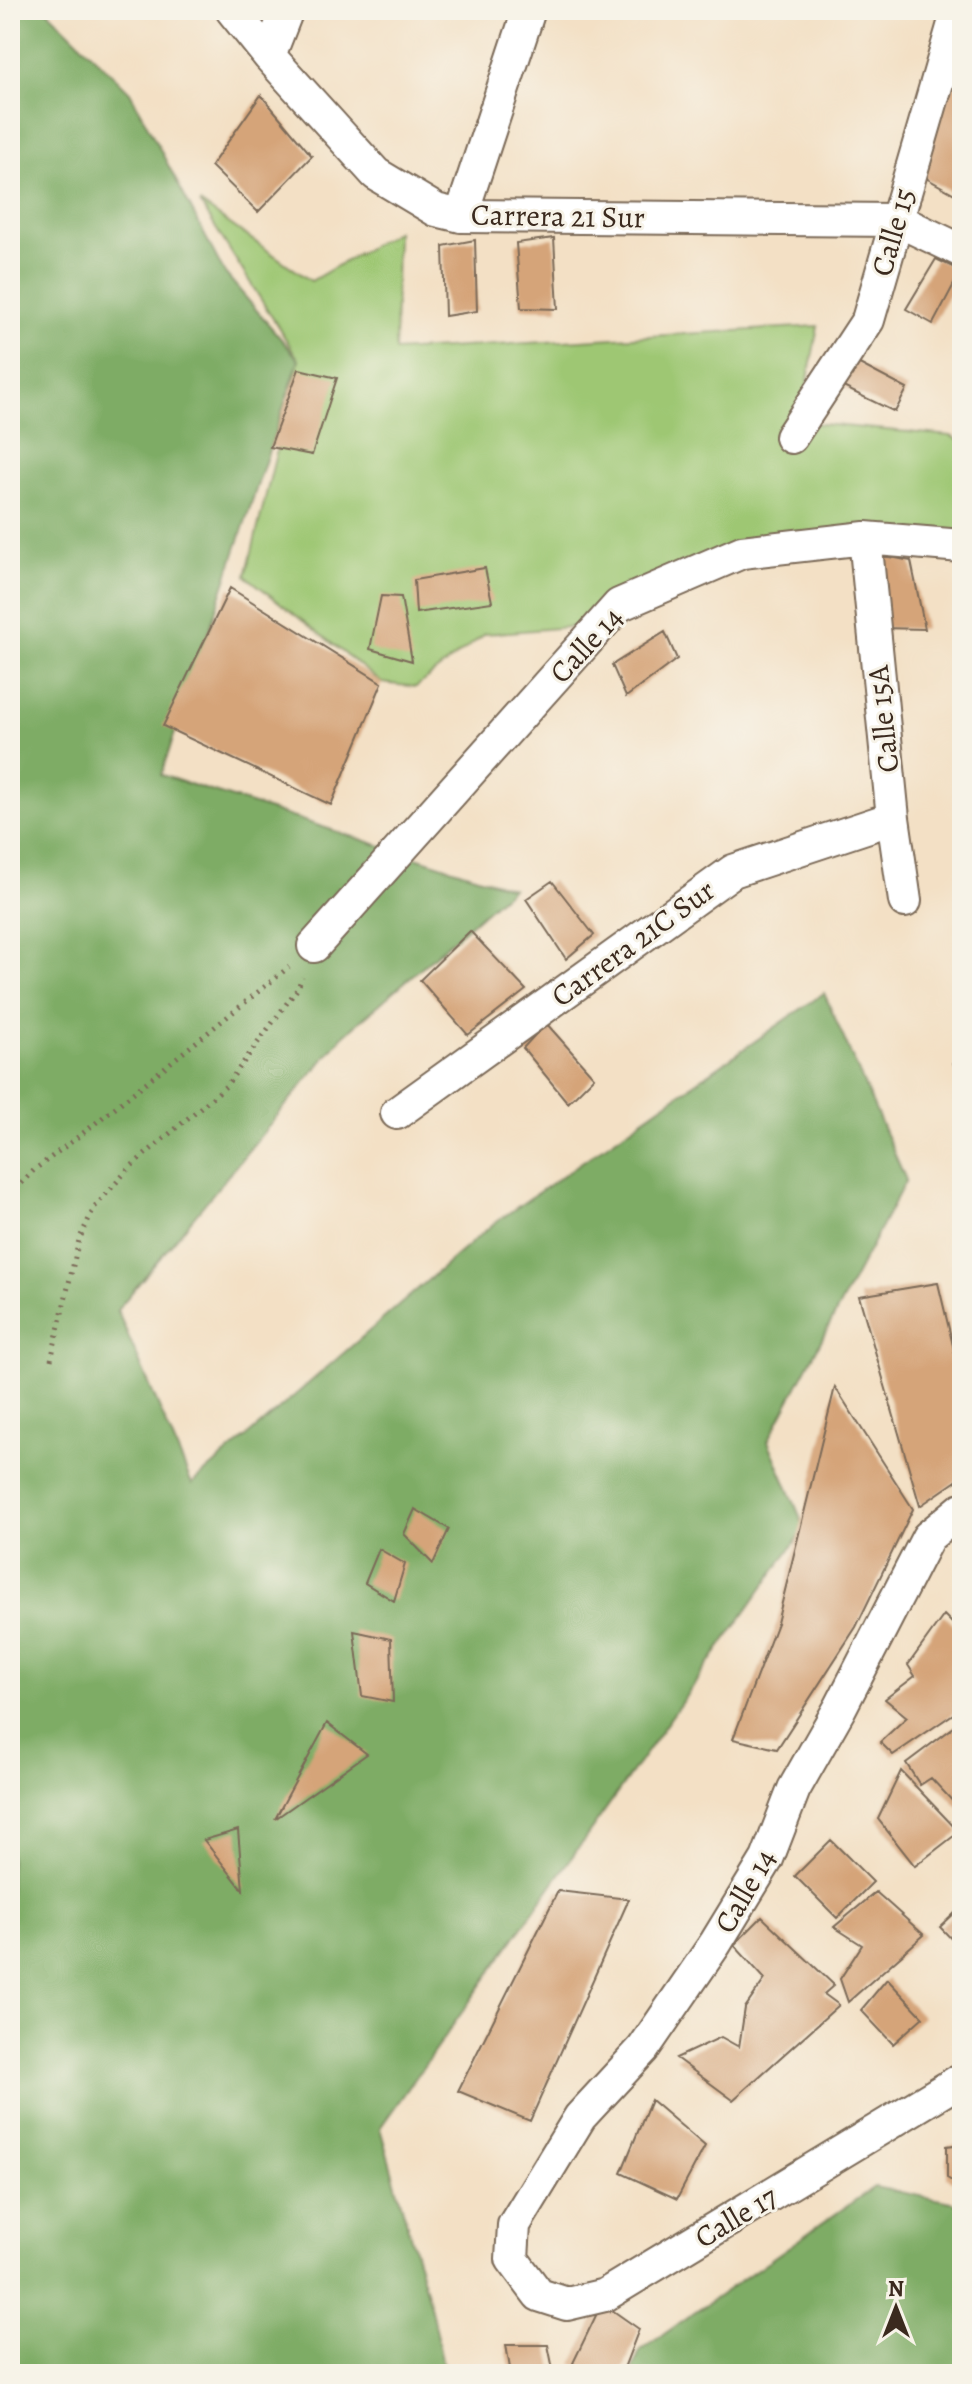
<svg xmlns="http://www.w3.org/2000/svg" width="972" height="2384" font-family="Alegreya,serif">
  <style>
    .green { fill: #9ec773; stroke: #6c7848; stroke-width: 2 }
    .forest { fill: #7eac65; stroke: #5c6b42; stroke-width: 2 }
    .building { fill: #d5a479 }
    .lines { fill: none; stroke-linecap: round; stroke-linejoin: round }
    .lane-casing { stroke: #7b6a58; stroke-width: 20 }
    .street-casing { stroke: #7b6a58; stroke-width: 36 }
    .path { stroke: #7b6a58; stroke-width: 5; stroke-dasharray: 2 6; stroke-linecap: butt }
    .lane { stroke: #fff; stroke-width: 16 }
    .street { stroke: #fff; stroke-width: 32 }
    .labels { text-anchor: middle; stroke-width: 6; stroke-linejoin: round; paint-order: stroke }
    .street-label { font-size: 30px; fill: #3b2a1e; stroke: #f7f3e8 }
  </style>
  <rect width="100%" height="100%" fill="#f7f3e8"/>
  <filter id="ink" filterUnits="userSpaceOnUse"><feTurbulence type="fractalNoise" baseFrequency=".0125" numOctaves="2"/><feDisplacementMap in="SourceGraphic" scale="16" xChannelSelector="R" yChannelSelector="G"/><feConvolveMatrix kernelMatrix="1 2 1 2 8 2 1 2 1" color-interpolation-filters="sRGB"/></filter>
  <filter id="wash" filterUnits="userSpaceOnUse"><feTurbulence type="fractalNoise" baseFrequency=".006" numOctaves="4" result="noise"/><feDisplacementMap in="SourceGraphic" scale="32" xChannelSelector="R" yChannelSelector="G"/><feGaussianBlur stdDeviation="1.8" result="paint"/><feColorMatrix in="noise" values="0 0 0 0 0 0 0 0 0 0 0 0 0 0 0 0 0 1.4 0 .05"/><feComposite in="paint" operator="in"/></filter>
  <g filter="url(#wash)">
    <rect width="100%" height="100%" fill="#f3e0c5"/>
    <path class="green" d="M200,203L311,281L397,231L395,351L818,326L800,422L951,436L962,442V532L748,551L617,623L485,634L416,687L382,683L246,576L299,360Z"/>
    <path class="forest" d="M10,10H47L130,92L224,272L299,360L161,775L512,888L342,1037L117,1310L192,1484L493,1224L824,993L906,1180L768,1441L805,1528L380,2128L430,2305L445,2374H10Z
      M874,2187L962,2204V2374H631L640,2351Z"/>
    <g id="blocks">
      <path class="building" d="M962,62V198L917,173Z
        M261,95L312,156L258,212L211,166Z
        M554,238L558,309L521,308L516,243Z
        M475,240L477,311L445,316L443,246Z
        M936,259L961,271L933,324L906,309Z
        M850,359L907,389L895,412L839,385Z
        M299,369L337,378L312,455L270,447Z
        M875,554L911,561L925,629L881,628Z
        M485,568L492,602L416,613L414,580Z
        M230,588L382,683L331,805L163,726Z
        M381,596L401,597L412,661L370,649Z
        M665,632L677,659L626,697L612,665Z
        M552,881L594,935L566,959L526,899Z
        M470,931L526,990L468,1035L420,980Z
        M546,1023L594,1077L568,1103L523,1048Z
        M938,1283L962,1383V1477L920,1506L859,1296Z
        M835,1387L913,1509L856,1627L777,1749L733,1739L777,1623Z
        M415,1509L449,1529L433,1564L404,1534Z
        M379,1549L405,1564L394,1601L365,1583Z
        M944,1615L962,1633V1708L893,1755L880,1742L907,1717L885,1699L915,1676L908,1665Z
        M354,1631L391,1639L393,1702L362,1696Z
        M962,1721V1805L958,1807L931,1778L920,1785L906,1763Z
        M327,1723L367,1754L275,1819Z
        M901,1771L959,1832L915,1866L878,1819Z
        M238,1830L243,1890L204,1840Z
        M831,1840L873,1882L837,1918L795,1876Z
        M558,1891L629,1899L530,2121L458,2091Z
        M876,1892L924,1935L848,2002L840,1979L862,1945L834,1927Z
        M959,1909L962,1911V1950L940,1927Z
        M762,1917L834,1985L824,1994L839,2005L733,2100L676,2058L721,2037L739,2047L745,2008L765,1979L734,1945Z
        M887,1979L923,2017L893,2044L861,2010Z
        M651,2100L705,2146L677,2199L621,2173Z
        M962,2144V2187L947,2178V2146Z
        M602,2303L639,2329L624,2368L617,2374H583L573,2363Z
        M506,2345H548L554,2374H511Z"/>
    </g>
  </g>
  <g filter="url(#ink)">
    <use href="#blocks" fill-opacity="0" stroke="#7b6a58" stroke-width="2"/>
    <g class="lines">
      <defs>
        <path id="lane" d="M962,1060V1061"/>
        <path id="street" d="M232,10L269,56L376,174L436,210L461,216L897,220L962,251
          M269,56L287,10
          M461,216L529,10
          M791,437L868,320L958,10
          M865,538L893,818L905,901
          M314,946L619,605L742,552L865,538L962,546
          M397,1113L733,871L893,818
          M962,1509L928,1537L840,1708L794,1789L767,1859L715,1944L643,2049L580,2117L514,2225L512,2259L539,2295L567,2304L605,2295L962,2079"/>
      </defs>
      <use href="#lane" class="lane-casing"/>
      <use href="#street" class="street-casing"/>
      <path class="path" d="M10,1195L34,1170L87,1130L289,967
        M51,1360L79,1240L94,1208L129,1168L226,1086L298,988L302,977"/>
      <use href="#lane" class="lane"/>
      <use href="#street" class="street"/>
    </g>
  </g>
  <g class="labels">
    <g class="street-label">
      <text transform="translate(558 216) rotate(1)" y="10">Carrera 21 Sur</text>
      <text transform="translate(893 232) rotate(-74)" y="10">Calle 15</text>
      <text transform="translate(586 645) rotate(-47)" y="10">Calle 14</text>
      <text transform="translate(883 719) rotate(-96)" y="10">Calle 15A</text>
      <text transform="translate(633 943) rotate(-36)" y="10">Carrera 21C Sur</text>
      <text transform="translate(745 1891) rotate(-60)" y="10">Calle 14</text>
      <text transform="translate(736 2217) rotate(-31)" y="10">Calle 17</text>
    </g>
  </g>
  <rect width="972" height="2384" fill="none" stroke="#f7f3e8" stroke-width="40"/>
  <g transform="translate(896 2308)" stroke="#f7f3e8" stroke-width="6" paint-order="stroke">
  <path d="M0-6L14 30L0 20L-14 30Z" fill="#3b2a1e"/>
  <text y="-12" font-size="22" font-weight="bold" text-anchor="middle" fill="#3b2a1e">N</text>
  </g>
</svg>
